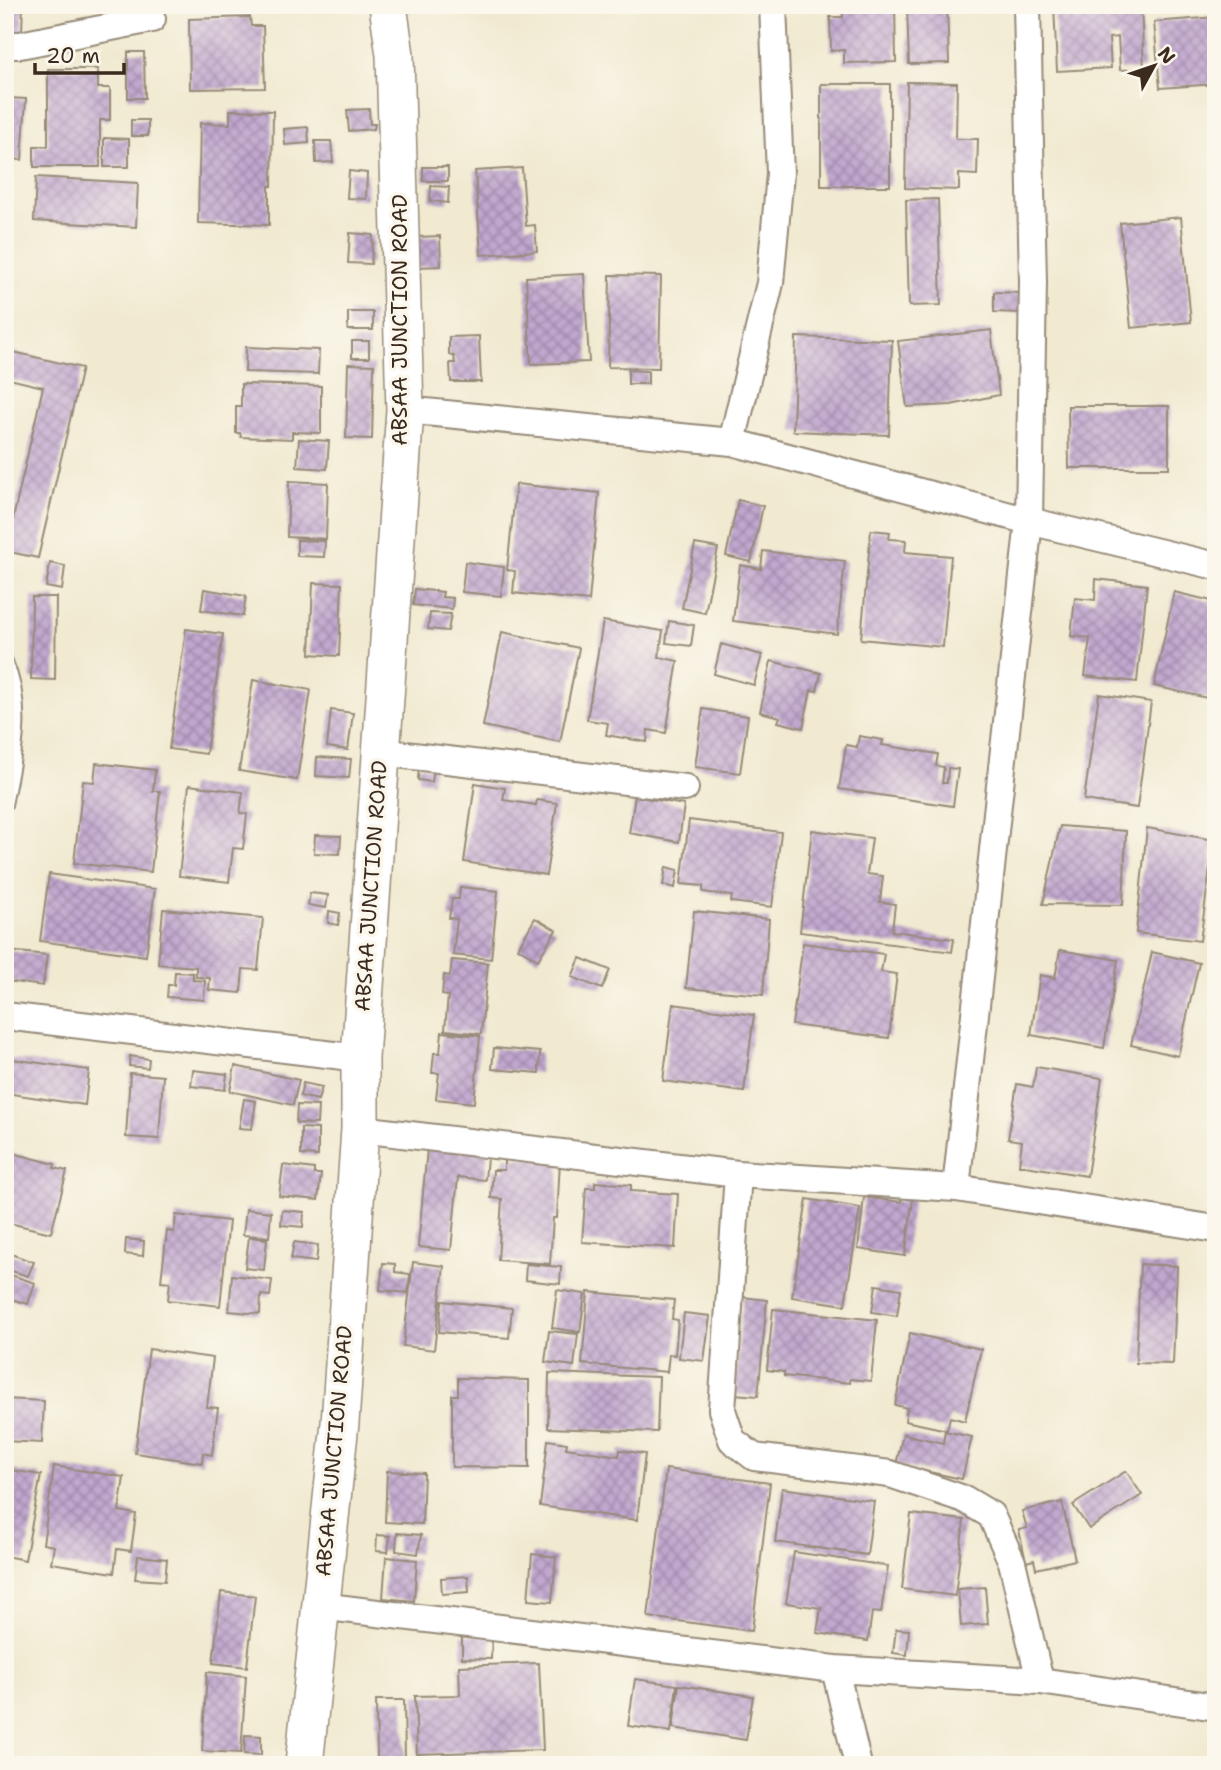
<svg xmlns="http://www.w3.org/2000/svg" width="1221" height="1770" font-family="'Shantell Sans',sans-serif">
  <style>
    .building { fill: url(#building-cross-hatch) }
    .lines { fill: none; stroke-linecap: round; stroke-linejoin: round }
    .lane-casing { stroke: #968a78; stroke-width: 16 }
    .street-casing { stroke: #968a78; stroke-width: 30 }
    .secondary-casing { stroke: #968a78; stroke-width: 40 }
    .lane { stroke: #fff; stroke-width: 12 }
    .street { stroke: #fff; stroke-width: 26 }
    .secondary { stroke: #fff; stroke-width: 37 }
    .labels { text-anchor: middle; stroke-width: 7; stroke-linejoin: round; paint-order: stroke }
    .street-label { font-size: 21px; fill: #3b2a1e; stroke: #fbf7ec }
  </style>
  <defs>
    <pattern id="building-cross-hatch" width="8" height="8" patternUnits="userSpaceOnUse" patternTransform="scale(1.75)"><rect width="8" height="8" fill="#c1a7cf"/><path d="M0 0l8 8M0 8l8-8" fill="none" stroke="#9e88a7"/></pattern>
  </defs>
  <rect width="100%" height="100%" fill="#fbf7ec"/>
  <filter id="ink" filterUnits="userSpaceOnUse"><feTurbulence type="fractalNoise" baseFrequency=".0143" numOctaves="2"/><feDisplacementMap in="SourceGraphic" scale="14" xChannelSelector="R" yChannelSelector="G"/><feConvolveMatrix kernelMatrix="1 2 1 2 8 2 1 2 1" color-interpolation-filters="sRGB"/></filter>
  <filter id="wash" filterUnits="userSpaceOnUse"><feTurbulence type="fractalNoise" baseFrequency=".00686" numOctaves="4" result="noise"/><feDisplacementMap in="SourceGraphic" scale="28" xChannelSelector="R" yChannelSelector="G"/><feGaussianBlur stdDeviation="1.57" result="paint"/><feColorMatrix in="noise" values="0 0 0 0 0 0 0 0 0 0 0 0 0 0 0 0 0 1.4 0 .05"/><feComposite in="paint" operator="in"/></filter>
  <g filter="url(#wash)">
    <rect width="100%" height="100%" fill="#f1ead1"/>
    <g id="blocks">
      <path class="building" d="M5,5H23L22,32L5,31Z
        M843,5H895L896,62L844,63V50L831,51L830,17H843Z
        M907,5H947L949,63L909,64Z
        M1054,5H1141L1144,69L1120,70L1118,37L1109,38L1111,68L1057,71Z
        M250,17L251,26H263L265,88L190,89L189,19Z
        M1216,17V84L1160,88L1154,22Z
        M128,52H144L145,98H128Z
        M48,69H98V88H110V120H100V167H34V146H48Z
        M907,82L957,83L956,139H978L977,175L959,174V190L905,188Z
        M821,84H890V186H821Z
        M5,88H10L9,98L26,99L22,160L5,159Z
        M369,109L370,124H375L374,129L349,131L347,110Z
        M230,110L273,111L272,186H269V225L198,223L200,123L230,124Z
        M131,120H148V136H131Z
        M308,127L309,143L285,145L284,129Z
        M104,138L129,139V167H104Z
        M315,141H331L333,162L316,163Z
        M423,167H448V181H423Z
        M522,168L526,226L535,225L537,251L481,255L475,171Z
        M349,171L367,173L366,199L347,198Z
        M36,177L138,183L136,227L34,221Z
        M431,186L449,187L448,203L430,201Z
        M938,199L941,305L909,306L906,200Z
        M1181,217L1191,322L1131,328L1120,223Z
        M350,233L373,235L371,264L348,263Z
        M440,236L441,266L418,267L417,237Z
        M584,274L589,362L531,364L526,277Z
        M610,275L661,276L659,368L608,367Z
        M994,292L1022,293V313L994,312Z
        M348,312H373V330H348Z
        M991,330L999,395L951,405L907,407L898,341Z
        M479,336L481,382H451L450,363H455L454,356L449,355V337Z
        M796,337L892,340L889,435L793,431Z
        M352,341H369V358H352Z
        M246,347L319,350L318,374L245,372Z
        M5,350L82,368L38,558L5,551V521L12,523L43,387L5,378Z
        M348,364L374,365L372,439L346,438Z
        M628,370L648,371V384H628Z
        M241,384L321,386V433L292,432V439L241,437L240,433H236V406H241Z
        M1068,406H1169V468H1069Z
        M299,439L329,441L327,469L297,467Z
        M289,481L328,483L326,539L287,537Z
        M516,484L599,493L589,601L513,593L515,571L507,570Z
        M738,500L763,506L751,562L726,556Z
        M871,530L890,532L889,539L906,540L905,552L951,556L943,647L861,639Z
        M297,540L325,541L324,557L297,556Z
        M695,544L718,548L705,613L682,608Z
        M763,551L845,561L837,634L733,621L740,565L761,569Z
        M465,562L504,567L501,596L462,592Z
        M50,563L65,566L62,590L46,587Z
        M1096,579L1147,585L1137,682L1085,676L1090,638L1071,636L1075,598L1095,600Z
        M313,583L342,584L339,656L310,654Z
        M204,589L246,596L243,616L201,610Z
        M415,589L443,592L442,597L453,598L452,609L413,605Z
        M1174,592L1216,602V700L1154,686Z
        M32,597H56L55,680L31,679Z
        M430,613L451,614L448,631L428,629Z
        M603,621L663,631L659,657L678,661L666,733L648,730L647,742L606,735L608,723L587,720Z
        M669,621L694,625L691,646L666,643Z
        M186,629L223,634L206,754L169,749Z
        M502,632L579,648L560,742L483,726Z
        M721,644L762,655L754,685L714,674Z
        M771,661L821,673L817,691L811,690L803,728L778,722L780,717L760,712Z
        M253,680L311,690L297,780L239,771Z
        M1099,694L1151,702L1137,808L1084,800Z
        M703,709L748,716L740,773L695,767Z
        M331,710L353,713L348,750L327,747Z
        M859,736L883,740L882,745L938,754L936,766L944,767L942,783H947L948,768L958,769L953,806L839,789L846,745L857,747Z
        M317,757L351,759L349,778L316,776Z
        M96,763L155,770L153,791H160L151,872L74,863L83,781L94,782Z
        M419,766L434,768L432,782L418,780Z
        M475,783L505,788L503,800L536,805L537,800L557,803L546,875L464,862Z
        M189,785L243,792L240,813L247,814L243,849L233,848L229,882L179,876Z
        M635,796L684,805L679,842L629,833Z
        M689,820L781,832L772,907L731,902L732,896L703,892V886L681,884Z
        M1060,826L1126,831L1123,905L1043,904Z
        M1147,828L1214,840L1200,941L1136,933Z
        M812,830L872,838L867,874L883,876L880,902L895,904L892,931L954,939L952,952L800,932Z
        M315,835L341,836L340,854L314,853Z
        M666,867L678,870L675,888L663,885Z
        M49,874L155,889L146,956L40,941Z
        M460,887L498,891L491,959L453,955L457,919L449,918L452,899H459Z
        M310,893L328,895L326,908L308,905Z
        M163,909L263,918L258,970L243,969L241,993L209,990L210,978L196,977V967L158,964Z
        M329,911L340,913L338,925L328,923Z
        M694,911L769,919L763,995L686,988Z
        M535,918L556,930L538,960L518,948Z
        M803,943L884,954L881,972L897,974L889,1038L792,1025Z
        M1060,950L1118,960L1104,1048L1031,1035L1040,975L1055,978Z
        M8,951L47,955L43,986L5,981Z
        M1152,952L1199,963L1178,1056L1131,1045Z
        M580,958L610,970L602,989L572,977Z
        M452,960L488,963L481,1034L445,1030L448,996L442,995L444,975L450,976Z
        M175,972L193,973V980L205,981L204,1000L167,997L168,985H174Z
        M673,1004L754,1015L744,1092L663,1081Z
        M442,1032L480,1036L474,1103L436,1099L439,1073H432L434,1053H440Z
        M494,1048L540,1052L539,1073L492,1069Z
        M130,1056L149,1059L148,1068L129,1066Z
        M5,1058L89,1070L85,1105L5,1093Z
        M235,1066L299,1080L293,1105L230,1091Z
        M1036,1067L1102,1078L1087,1176L1019,1165L1022,1141L1008,1139L1017,1084L1033,1087Z
        M193,1070L227,1074L225,1090L191,1086Z
        M130,1073L163,1076L159,1139L126,1137Z
        M303,1083L322,1087L318,1100L300,1096Z
        M244,1099L256,1101L252,1129L239,1128Z
        M297,1105L318,1106L317,1124L296,1123Z
        M301,1128L318,1129V1156L301,1155Z
        M488,1146L485,1180L458,1177L451,1250L418,1247L427,1149Z
        M5,1151L55,1164L54,1168L67,1171L51,1233L5,1222Z
        M504,1157L560,1160L557,1218H553L550,1264L498,1260L502,1199L491,1198L493,1170H504Z
        M283,1165L314,1169V1174H321L318,1200L279,1196Z
        M595,1182L631,1185V1191L678,1194L675,1248L582,1242L586,1188H595Z
        M864,1197L901,1202L902,1197L913,1199L905,1256L858,1249Z
        M807,1199L860,1208L845,1305L792,1297Z
        M246,1209L271,1212L269,1237L243,1235Z
        M282,1210L304,1212L303,1227L281,1225Z
        M176,1215L229,1221L220,1306L168,1300L170,1282L161,1281L167,1231L174,1232Z
        M249,1237L267,1239L264,1270L245,1268Z
        M126,1239L144,1241L143,1256L125,1254Z
        M294,1242L318,1245L316,1262L291,1259Z
        M5,1252L34,1262L28,1276L5,1269Z
        M413,1262L444,1266L434,1350L403,1346Z
        M383,1263L395,1264V1272L410,1274L408,1293L380,1290Z
        M526,1264L561,1267L560,1284L525,1280Z
        M1140,1264L1177,1266L1173,1364L1136,1363Z
        M5,1273L35,1283L28,1304L5,1297Z
        M232,1275L272,1280L270,1296L261,1295L260,1314L229,1311Z
        M876,1285L901,1289L897,1316L872,1312Z
        M557,1290L585,1294L580,1332L552,1328Z
        M588,1292L674,1300L672,1319L678,1320L675,1355L669,1354L667,1372L582,1364Z
        M743,1297L767,1300L758,1396L734,1394Z
        M442,1301L512,1308L509,1338L439,1332Z
        M773,1309L877,1320L871,1381L850,1379V1383L784,1376V1372L767,1370Z
        M684,1313L710,1316L704,1361L679,1358Z
        M549,1331L578,1334L574,1366L545,1362Z
        M910,1333L981,1349L965,1421L950,1417L947,1430L905,1421L907,1408L895,1405Z
        M149,1349L213,1358L207,1407L218,1408L212,1455L203,1453L202,1463L135,1453Z
        M549,1373L659,1377L657,1432L548,1428Z
        M458,1378L529,1380V1468L452,1467V1395H458Z
        M5,1399L44,1401L42,1443L5,1441Z
        M945,1431L972,1437L962,1479L896,1465L903,1434L943,1443Z
        M548,1440L567,1443L566,1448L619,1456L620,1450L645,1454L637,1520L540,1506Z
        M54,1466L124,1477L119,1511L136,1514L131,1551L117,1549L114,1573L51,1563L54,1546L43,1544Z
        M5,1469L41,1475L25,1560L5,1556Z
        M666,1469L770,1483L752,1631L648,1617Z
        M387,1471L424,1473L422,1524L385,1522Z
        M1126,1471L1142,1495L1089,1529L1073,1505Z
        M782,1488L874,1501L867,1555L775,1542Z
        M1062,1502L1075,1560L1036,1569L1034,1560L1026,1562L1019,1530L1027,1528L1022,1511Z
        M911,1514L964,1520L955,1596L902,1589Z
        M397,1533L421,1535L418,1554L396,1551Z
        M377,1535L390,1536L388,1552L376,1551Z
        M794,1552L888,1566L881,1613L872,1612L868,1641L817,1633L821,1608L786,1603Z
        M532,1554L556,1557L552,1602L528,1600Z
        M138,1556L167,1559L165,1581L135,1579Z
        M386,1557L417,1560L414,1601L383,1598Z
        M468,1576L469,1592L442,1594L441,1578Z
        M985,1587L988,1624L961,1626L958,1589Z
        M221,1592L255,1596L247,1667L213,1663Z
        M896,1629L909,1630L907,1655L893,1653Z
        M462,1635L492,1636L491,1659L462,1658Z
        M539,1663L543,1750L417,1754L415,1696L460,1695L459,1666Z
        M207,1672L246,1676L241,1753L202,1751Z
        M635,1679L677,1685L671,1732L628,1726Z
        M679,1685L753,1696L746,1740L673,1728Z
        M376,1700H404L405,1759H377Z
        M245,1735L261,1736V1755L244,1754Z"/>
    </g>
  </g>
  <g filter="url(#ink)">
    <use href="#blocks" fill-opacity="0" stroke="#968a78" stroke-width="2"/>
    <g class="lines">
      <defs>
        <path id="lane" d="M5,659C27,709 15,754 5,805"/>
        <path id="street" d="M5,45H20L152,19
          M405,410L732,442L1029,521L1216,566
          M732,442L770,283L780,174L773,5
          M380,752L685,788
          M5,1016L360,1058
          M360,1129L738,1174L956,1188L1216,1229
          M738,1174L722,1410L732,1440L754,1457L890,1474L964,1499L991,1515L1012,1562L1040,1681
          M956,1188L1029,521L1033,282L1027,5
          M320,1606L835,1669L1040,1681L1216,1707
          M835,1669L858,1765"/>
        <path id="secondary" d="M304,1765L340,1423L360,1129V1058L405,410L395,55L388,5"/>
      </defs>
      <use href="#lane" class="lane-casing"/>
      <use href="#street" class="street-casing"/>
      <use href="#secondary" class="secondary-casing"/>
      <use href="#lane" class="lane"/>
      <use href="#street" class="street"/>
      <use href="#secondary" class="secondary"/>
    </g>
  </g>
  <g class="labels">
    <g class="street-label">
      <text transform="translate(400 320) rotate(-90)" y="7">ABSAA JUNCTION ROAD</text>
      <text transform="translate(371 886) rotate(-86)" y="7">ABSAA JUNCTION ROAD</text>
      <text transform="translate(334 1451) rotate(-85)" y="7">ABSAA JUNCTION ROAD</text>
    </g>
  </g>
  <rect width="1221" height="1770" fill="none" stroke="#fbf7ec" stroke-width="28"/>
  <g transform="translate(1154 66) rotate(50)" stroke="#fbf7ec" stroke-width="5" paint-order="stroke">
  <path d="M0-5L12 26L0 18L-12 26Z" fill="#3b2a1e"/>
  <text y="-10" font-size="19" font-weight="bold" text-anchor="middle" fill="#3b2a1e">N</text>
  </g>
  <path d="M35 63v10h89v-10" fill="none" stroke="#3b2a1e" stroke-width="3.5"/>
  <text x="46" y="63" font-size="21" fill="#3b2a1e" stroke="#fbf7ec" stroke-width="5" paint-order="stroke">20 m</text>
</svg>
